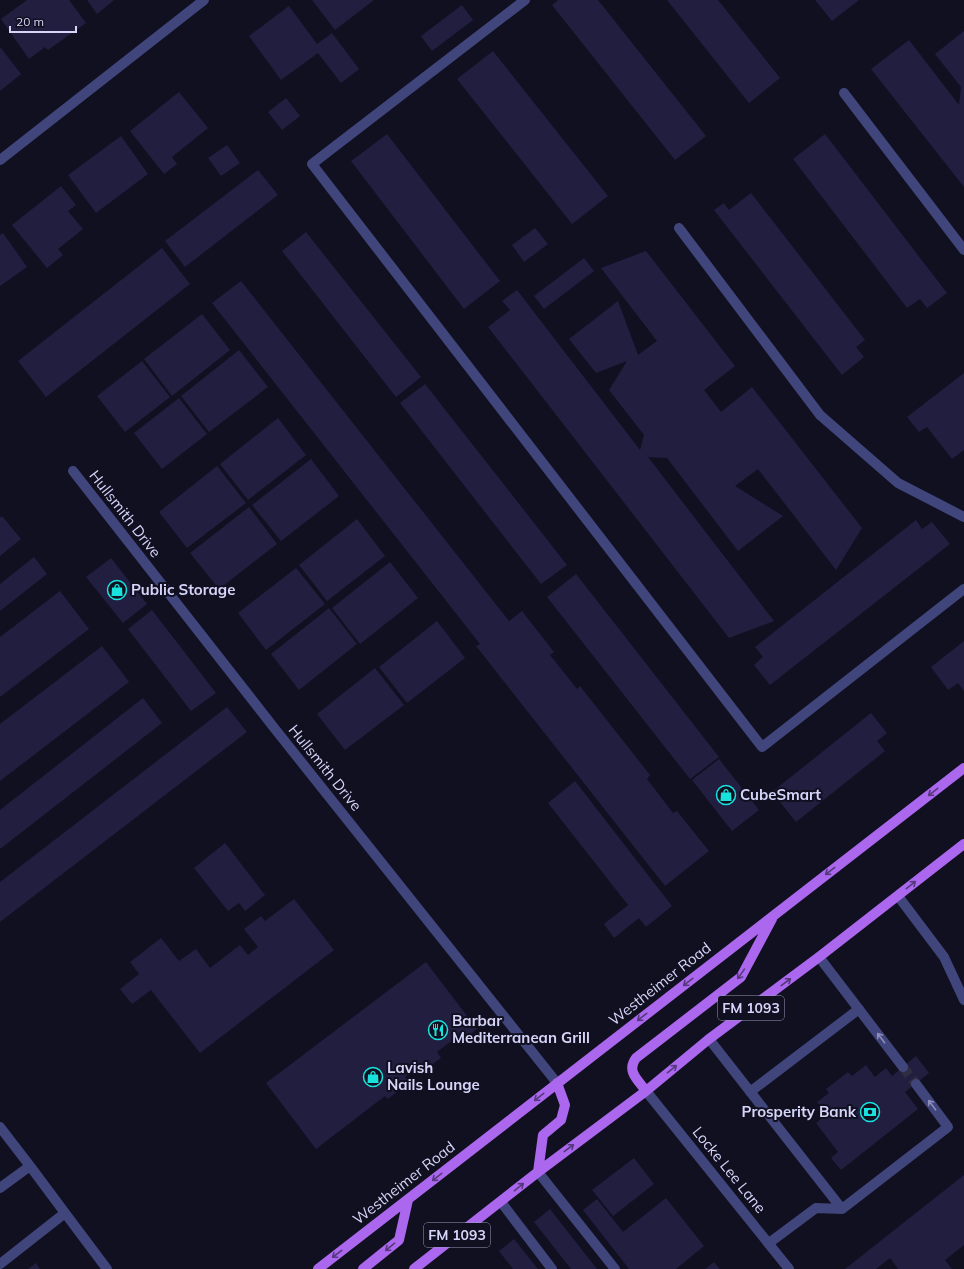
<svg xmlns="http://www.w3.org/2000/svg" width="964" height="1269" font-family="Mulish,sans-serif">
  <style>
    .building { fill: #211e40 }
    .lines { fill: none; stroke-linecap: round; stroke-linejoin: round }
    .minor-tunnel { stroke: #2e2e42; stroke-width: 10; stroke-dasharray: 10 5; stroke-linecap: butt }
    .minor { stroke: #40457b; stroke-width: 10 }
    .major { stroke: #ab68ee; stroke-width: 10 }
    .oneway { stroke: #56387d }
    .oneway2 { stroke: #8a8dba }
    .labels { text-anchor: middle; stroke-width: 4; stroke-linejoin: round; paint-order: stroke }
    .shield { fill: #111021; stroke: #9a9ab9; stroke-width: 1 }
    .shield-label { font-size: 14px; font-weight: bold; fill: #d5d5fa }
    .street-label { font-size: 15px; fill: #d5d5fa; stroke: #111021 }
    .poi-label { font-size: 15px; font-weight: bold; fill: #d5d5fa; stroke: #111021; text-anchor: start }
  </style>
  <rect width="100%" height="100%" fill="#111021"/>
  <path class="building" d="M27,0H69L86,23L48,50L45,47L29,59L1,19Z
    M87,0H114L97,14Z
    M312,0H374L335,30Z
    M558,0H598L706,136L675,160L552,5Z
    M667,0H718L780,78L749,103Z
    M815,0H859L832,21Z
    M462,5L473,20L432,51L421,36Z
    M289,6L317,44L332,33L359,69L341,83L318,53L281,80L249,36Z
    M964,31V187L871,69L909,40L959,105L961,87L935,54Z
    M0,47L21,74L0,91Z
    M493,51L608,196L572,224L457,79Z
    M179,92L208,128L172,157L177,164L164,174L130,131Z
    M286,98L300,116L282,130L268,112Z
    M387,134L500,281L464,309L351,161Z
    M825,134L947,293L927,308L920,299L907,308L793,159Z
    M121,136L148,174L96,213L68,175Z
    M227,145L240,163L221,176L208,158Z
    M258,170L278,195L185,267L165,241Z
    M61,186L76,205L68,211L83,229L58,249L63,255L47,268L12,225Z
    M751,193L865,340L856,347L864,357L842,375L714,210L724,203L729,210Z
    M535,228L548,244L524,262L512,245Z
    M306,232L421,377L396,397L282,251Z
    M3,233L27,267L0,286V235Z
    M162,248L190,284L46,397L18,361Z
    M646,251L735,366L704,390L721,412L752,387L862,528L836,570L758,469L735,486L783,516L738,551L667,458L648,457L774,621L729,638L488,327L510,310L502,301L517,290L640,450L644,435L609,390L627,361L596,373L569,339L618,301L638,355L657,341L601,268Z
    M584,258L594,271L544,309L534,296Z
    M241,281L509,621L522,611L554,652L550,655L577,689L580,686L650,775L647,779L673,813L677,811L709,851L665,886L476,646L480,644L212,303Z
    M202,314L230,350L172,396L144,359Z
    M239,350L268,387L209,432L181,396Z
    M142,361L170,397L125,432L97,396Z
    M964,373V450L952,459L927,427L919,432L907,417Z
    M425,384L567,565L541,584L400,403Z
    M179,398L207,434L162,469L134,433Z
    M278,418L306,455L248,500L220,464Z
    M311,459L339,496L281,541L252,505Z
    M217,466L246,503L187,548L159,512Z
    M249,507L277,544L219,589L190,553Z
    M2,516L21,539L0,556V518Z
    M357,519L385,556L327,601L299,565Z
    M916,520L922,529L932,522L950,544L770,685L754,665L763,657L755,647Z
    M34,557L47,574L0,611V584Z
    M111,558L147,604L123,623L86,577Z
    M390,562L418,598L360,644L332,608Z
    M296,568L325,604L266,650L238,613Z
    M576,574L719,757L690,779L547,597Z
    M60,591L89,629L0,697V637Z
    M329,608L357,644L299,690L271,654Z
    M152,610L216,693L191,711L128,629Z
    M437,621L465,658L407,703L379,667Z
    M964,641V691L958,683L948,690L931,667Z
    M102,646L129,682L0,781V724Z
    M375,668L404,705L345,750L317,714Z
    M143,698L162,723L0,849V810Z
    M227,707L247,732L0,922V882Z
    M871,713L887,733L877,741L885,751L796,822L772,792Z
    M719,759L759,810L732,831L692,780Z
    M575,781L672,906L646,927L639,918L614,938L604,924L628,905L548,803Z
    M225,843L265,895L245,911L239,903L228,911L194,868Z
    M294,899L334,950L200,1053L151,990L132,1004L120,989L139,974L130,962L161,938L179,961L196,949L210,968L240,945L248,955L258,947L244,929L261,916L265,921Z
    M426,962L477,1029L462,1041L458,1036L437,1052L441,1058L426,1069L422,1064L405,1077L409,1082L388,1099L385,1096L316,1149L266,1083Z
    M916,1056L929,1073L905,1092L918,1109L841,1170L831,1158L838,1152L816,1123L827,1114L817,1102L829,1093L826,1089L848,1072L852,1076L866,1065L875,1077L886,1068L892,1076Z
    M634,1158L654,1184L613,1216L592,1190Z
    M964,1175V1245L945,1260L952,1269H898L890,1258L876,1269H845Z
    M666,1198L704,1246L676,1269H629L583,1210L597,1199L623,1232Z
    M550,1209L597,1269H571L534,1222Z
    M514,1239L538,1269H513L499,1251Z
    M714,1262L720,1269H705Z
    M36,1263L40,1269H28Z"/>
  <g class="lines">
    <path class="minor-tunnel" d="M903,1067L916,1084"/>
    <path class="minor" d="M525,0L312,164L762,747L964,589
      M844,93L964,250
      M0,160L204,0
      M679,228L820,415L898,483L964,517
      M73,471L275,729L557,1083
      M898,896L944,957L964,1000
      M819,957L903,1067
      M709,1039L842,1209
      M646,1091L789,1269
      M750,1092L859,1009
      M0,1127L30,1166
      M538,1172L615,1269
      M0,1188L30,1166L65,1213L0,1264
      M501,1202L552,1269
      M65,1213L107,1269
      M769,1243L816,1208L842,1209L948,1127L916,1084"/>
    <path class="major" d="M646,1091C638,1080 626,1071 636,1058L741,977L772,919
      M538,1172L543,1135L561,1120L565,1105L557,1083
      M318,1269L964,768
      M363,1269L399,1240L408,1200
      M414,1269L538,1172L646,1091L709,1039L819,957L964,844"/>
  </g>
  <defs><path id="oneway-shaft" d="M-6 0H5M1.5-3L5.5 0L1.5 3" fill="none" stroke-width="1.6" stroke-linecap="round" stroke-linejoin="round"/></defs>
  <g class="oneway">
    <use href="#oneway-shaft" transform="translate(933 792) rotate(142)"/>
    <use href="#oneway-shaft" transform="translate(830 871) rotate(142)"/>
    <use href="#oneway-shaft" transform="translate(911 885) rotate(-38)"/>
    <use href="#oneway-shaft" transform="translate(741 974) rotate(125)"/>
    <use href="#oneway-shaft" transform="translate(688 982) rotate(142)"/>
    <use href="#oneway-shaft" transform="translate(786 982) rotate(-37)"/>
    <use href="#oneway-shaft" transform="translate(642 1017) rotate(142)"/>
    <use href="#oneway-shaft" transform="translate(672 1069) rotate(-39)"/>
    <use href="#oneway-shaft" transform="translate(539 1097) rotate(142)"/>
    <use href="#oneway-shaft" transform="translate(569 1148) rotate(-37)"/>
    <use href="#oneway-shaft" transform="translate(437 1177) rotate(142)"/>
    <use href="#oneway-shaft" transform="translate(519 1187) rotate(-39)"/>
    <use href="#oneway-shaft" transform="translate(390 1247) rotate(141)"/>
    <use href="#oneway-shaft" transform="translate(337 1254) rotate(143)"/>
  </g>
  <g class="oneway2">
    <use href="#oneway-shaft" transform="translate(881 1038) rotate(-127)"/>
    <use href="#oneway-shaft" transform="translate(932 1105) rotate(-127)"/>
  </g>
  <defs>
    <symbol id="shop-ring" viewBox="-11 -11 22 22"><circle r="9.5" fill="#111021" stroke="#19e2dd" stroke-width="1.5"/><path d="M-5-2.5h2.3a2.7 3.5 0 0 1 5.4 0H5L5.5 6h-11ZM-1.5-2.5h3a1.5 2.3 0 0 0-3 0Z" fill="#19e2dd"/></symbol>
    <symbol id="restaurant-ring" viewBox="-11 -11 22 22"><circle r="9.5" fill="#111021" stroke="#19e2dd" stroke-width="1.5"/><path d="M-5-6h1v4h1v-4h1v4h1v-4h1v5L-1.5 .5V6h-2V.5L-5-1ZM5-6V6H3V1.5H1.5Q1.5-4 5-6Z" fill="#19e2dd"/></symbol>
    <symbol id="bank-ring" viewBox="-11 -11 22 22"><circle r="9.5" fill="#111021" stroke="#19e2dd" stroke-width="1.5"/><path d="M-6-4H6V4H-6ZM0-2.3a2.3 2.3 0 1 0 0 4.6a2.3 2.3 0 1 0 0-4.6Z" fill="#19e2dd"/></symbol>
  </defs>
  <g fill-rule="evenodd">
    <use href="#shop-ring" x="106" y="579" width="22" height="22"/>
    <use href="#shop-ring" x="715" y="784" width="22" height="22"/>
    <use href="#restaurant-ring" x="427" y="1019" width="22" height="22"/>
    <use href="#shop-ring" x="362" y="1066" width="22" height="22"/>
    <use href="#bank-ring" x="859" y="1101" width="22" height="22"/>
  </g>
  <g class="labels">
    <g class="shield">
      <rect x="718" y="996" width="66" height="24" rx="3"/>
      <rect x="424" y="1223" width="66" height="24" rx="3"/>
    </g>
    <g class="shield-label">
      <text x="751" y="1013">FM 1093</text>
      <text x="457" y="1240">FM 1093</text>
    </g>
    <g class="street-label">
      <text transform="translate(125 514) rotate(52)" y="5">Hullsmith Drive</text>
      <text transform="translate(325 768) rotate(51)" y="5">Hullsmith Drive</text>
      <text transform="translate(660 984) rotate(-38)" y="5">Westheimer Road</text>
      <text transform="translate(729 1170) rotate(51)" y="5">Locke Lee Lane</text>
      <text transform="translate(404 1183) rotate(-38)" y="5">Westheimer Road</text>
    </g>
    <g class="poi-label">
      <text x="131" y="595">Public Storage</text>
      <text x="740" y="800">CubeSmart</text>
      <text x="452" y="1026">Barbar<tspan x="452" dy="17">Mediterranean Grill</tspan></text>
      <text x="387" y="1073">Lavish<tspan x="387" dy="17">Nails Lounge</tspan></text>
      <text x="856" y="1117" text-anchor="end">Prosperity Bank</text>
    </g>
  </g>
  <path d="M10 26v6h66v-6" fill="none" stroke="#d5d5fa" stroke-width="2"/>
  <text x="16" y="26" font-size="12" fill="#d5d5fa" stroke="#111021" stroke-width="3" paint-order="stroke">20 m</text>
</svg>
